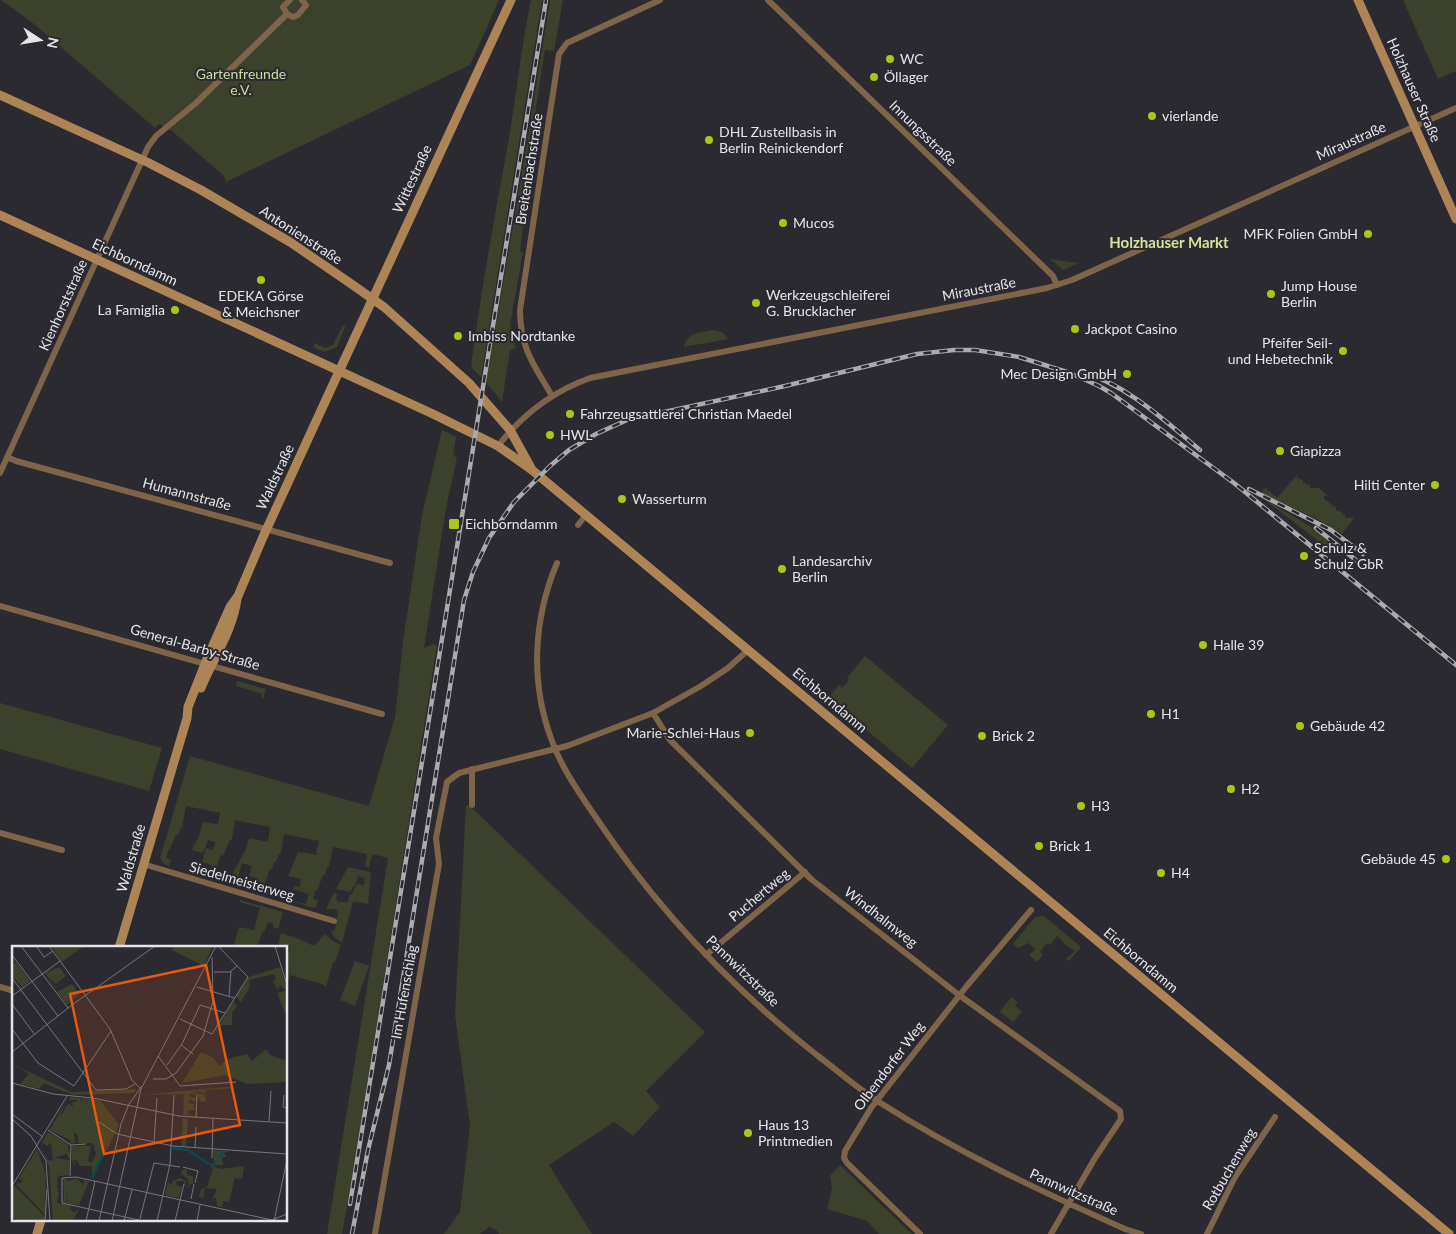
<svg xmlns="http://www.w3.org/2000/svg" width="1456" height="1234" font-family="Lato,sans-serif">
  <style>
    .green { fill: #3b412b }
    .lines { fill: none; stroke-linecap: round; stroke-linejoin: round }
    .minor { stroke: #7e6448; stroke-width: 6 }
    .secondary { stroke: #ad8456; stroke-width: 9 }
    .rail-casing { stroke: #aaaaaf; stroke-width: 4.5 }
    .rail { stroke: #2b2a31; stroke-width: 2.5; stroke-dasharray: 8; stroke-linecap: butt }
    .poi-dot { fill: #aac718; stroke: #2b2a31; stroke-width: 2 }
    .labels { text-anchor: middle; stroke-width: 4; stroke-linejoin: round; paint-order: stroke }
    .poi-label { font-size: 14px; fill: #e4e4e9; stroke: #2b2a31; text-anchor: start }
    .park-label { font-size: 14px; fill: #ccdd9c; stroke: #2b2a31 }
    .street-label { font-size: 14px; fill: #e4e4e9; stroke: #2b2a31 }
    .neighbourhood-label { font-size: 15px; font-weight: bold; fill: #d1e498; stroke: #2b2a31 }
    .inset-river { fill: none; stroke: #0f4851; stroke-width: 2.5 }
    .inset-road { fill: none; stroke: #75747b; stroke-width: 1 }
    .view { fill: #e8590c; fill-opacity: 0.15; stroke: #e8590c; stroke-width: 2.5 }
    .inset-edge { fill: none; stroke: #e4e4e9; stroke-width: 2.5 }
  </style>
  <rect width="100%" height="100%" fill="#2b2a31"/>
  <path class="green" d="M1,0H499L470,65L226,182L224,176L172,131L159,124L155,128L34,24Z
    M531,0H542L481,377L471,367C481,290 495,214 509,138C517,92 521,46 531,0Z
    M550,0H563L554,51L545,50L518,225L523,226L520,251L523,252L510,325L516,348L510,350L502,402L486,382L516,209Z
    M1403,0H1456V71L1438,79Z
    M1050,259L1078,263H1079L1063,270Z
    M346,325L337,347L324,352L313,347L315,343L325,348L333,345L342,326Z
    M713,330L722,332L728,339L684,347C687,332 700,333 713,330Z
    M442,430L456,437L453,455L457,458L446,508L424,648L433,644L437,645L352,1180L342,1234H327L388,858L372,854L369,868L365,866L367,854L333,847L329,867H327L325,875H323L317,891H315L313,899L318,900L316,907L314,908L284,899L306,904L309,894L293,889L295,886L300,887L301,879L288,876L298,852L319,855L316,853L319,841L284,834L281,853H279L276,862H274L272,869H270L264,885L269,887L268,890L275,892L274,896L252,890L256,878L249,876L252,866L242,863L237,882L229,880L246,849L249,838L268,842L270,827L235,820L232,840H230L223,856L221,855L215,871L220,873V877L226,878L225,882L208,877L212,865L202,862L206,848L213,850L215,842L208,840L203,853L192,850L199,836L203,822L218,824L220,813L186,806L182,827H181L178,835H176L169,851H168L166,858L171,860L169,866L164,864L160,858L190,756L369,806L395,717L403,641L422,515Z
    M1297,475V478L1303,480V483H1306L1307,485H1310V488H1319L1328,496H1324V499L1329,502L1330,504L1332,505L1333,507H1336V510L1342,512V515H1345V518L1355,517L1342,534L1313,517L1260,494L1265,488L1277,498Z
    M1261,497L1313,528L1333,543L1329,549Z
    M865,656L948,725L912,768L828,698L839,685L842,688L849,680L847,678Z
    M237,681L266,689L263,699H261L262,694L236,686Z
    M0,703L162,748L149,791L0,749Z
    M469,805L705,1032L646,1091L660,1107L633,1136L614,1122L549,1165L592,1234H499L496,1230L489,1227L480,1234H444L460,1212L470,1126L455,1015L466,806Z
    M348,867L371,872L368,904L353,901L342,943L334,937L331,932L335,929L338,912L335,909H326L334,892L337,894L336,899L338,902H348L349,895H351L357,884L364,885L365,878L358,876L356,883L350,892L336,889Z
    M240,900L283,912L278,929L273,927L274,924L268,922L265,931H263L257,946H255L254,948H233L239,927L254,930L260,908L240,902Z
    M1044,916L1081,947L1069,961L1066,959L1075,951L1063,943V942L1057,936L1050,945L1047,943L1040,952L1043,955L1037,962L1029,955L1036,949L1028,943L1018,948L1013,944L1035,917Z
    M281,933L299,939L314,946L325,934L331,940L341,945L335,962H333L326,987L322,984L290,975L286,986V958L290,947L278,944Z
    M355,961L369,966L355,1006L340,1000Z
    M1011,997L1018,1002L1015,1006L1022,1011L1013,1022L1000,1012Z
    M840,1165L912,1234H879L867,1221L827,1209L832,1188L830,1176Z"/>
  <g class="lines">
    <path class="minor" d="M290,0L283,7L287,14L293,17L298,15L306,5L302,0
      M768,0L1053,276L1057,285
      M552,396C534,365 520,348 520,310L559,54L567,43L660,0
      M498,446C522,415 554,391 590,378L1047,288L1072,280L1456,108
      M7,457L16,461L390,563
      M0,473L148,147L156,136L196,103L287,14
      M578,525L586,515
      M557,563C533,620 530,683 552,741C562,769 580,794 597,819C657,909 733,989 818,1056C838,1071 857,1088 879,1102C957,1152 1040,1191 1125,1229L1141,1234
      M0,606L382,714
      M653,713L670,740L811,879L959,995L1120,1111L1121,1119L1095,1158L1051,1234
      M472,769V805
      M0,833L62,850
      M143,864L334,921
      M706,955L805,872
      M0,987L14,991
      M375,1234L439,864L436,838L447,782L459,773L567,746L653,713L701,686L728,668L748,650
      M920,1234L847,1163L844,1158L845,1151L871,1108L966,987L1031,910
      M1207,1234L1235,1177L1275,1117"/>
    <path class="secondary" d="M1358,0L1456,219
      M0,95L149,163L201,190L290,242L350,283L384,307L469,383L510,430L531,468
      M0,215L433,414L498,446L532,470L586,515L1449,1234
      M201,688C213,659 233,630 237,599
      M119,948L187,718L188,707L209,654L230,607L238,596L263,537L330,391L511,0
      M37,1234L41,1220"/>
    <defs>
      <path id="rail" d="M1080,371C1127,385 1163,419 1200,450
        M1249,489L1331,530L1363,554
        M1316,528L1357,561
        M350,1204L546,0
        M352,1234L368,1150L389,1065L464,600L473,572L489,538L514,502L550,466L569,450L596,434L627,420L785,386L917,354L954,350H975L1019,357L1070,373L1099,386L1111,393L1234,483L1456,665"/>
    </defs>
    <use href="#rail" class="rail-casing"/>
    <use href="#rail" class="rail"/>
  </g>
  <g class="poi-dot">
    <circle cx="890" cy="59" r="5"/>
    <circle cx="874" cy="77" r="5"/>
    <circle cx="1152" cy="116" r="5"/>
    <circle cx="709" cy="140" r="5"/>
    <circle cx="783" cy="223" r="5"/>
    <circle cx="1368" cy="234" r="5"/>
    <circle cx="261" cy="280" r="5"/>
    <circle cx="1271" cy="294" r="5"/>
    <circle cx="756" cy="303" r="5"/>
    <circle cx="175" cy="310" r="5"/>
    <circle cx="1075" cy="329" r="5"/>
    <circle cx="458" cy="336" r="5"/>
    <circle cx="1343" cy="351" r="5"/>
    <circle cx="1127" cy="374" r="5"/>
    <circle cx="570" cy="414" r="5"/>
    <circle cx="550" cy="435" r="5"/>
    <circle cx="1280" cy="451" r="5"/>
    <circle cx="1435" cy="485" r="5"/>
    <circle cx="622" cy="499" r="5"/>
    <rect x="448" y="518" width="12" height="12" rx="2.5"/>
    <circle cx="1304" cy="556" r="5"/>
    <circle cx="782" cy="569" r="5"/>
    <circle cx="1203" cy="645" r="5"/>
    <circle cx="1151" cy="714" r="5"/>
    <circle cx="1300" cy="726" r="5"/>
    <circle cx="750" cy="733" r="5"/>
    <circle cx="982" cy="736" r="5"/>
    <circle cx="1231" cy="789" r="5"/>
    <circle cx="1081" cy="806" r="5"/>
    <circle cx="1039" cy="846" r="5"/>
    <circle cx="1446" cy="859" r="5"/>
    <circle cx="1161" cy="873" r="5"/>
    <circle cx="748" cy="1133" r="5"/>
  </g>
  <g class="labels">
    <g class="poi-label">
      <text x="900" y="64">WC</text>
      <text x="884" y="82">Öllager</text>
      <text x="1162" y="121">vierlande</text>
      <text x="719" y="137">DHL Zustellbasis in<tspan x="719" dy="16">Berlin Reinickendorf</tspan></text>
      <text x="793" y="228">Mucos</text>
      <text x="1358" y="239" text-anchor="end">MFK Folien GmbH</text>
      <text x="1281" y="291">Jump House<tspan x="1281" dy="16">Berlin</tspan></text>
      <text x="766" y="300">Werkzeugschleiferei<tspan x="766" dy="16">G. Brucklacher</tspan></text>
      <text x="261" y="301" text-anchor="middle">EDEKA Görse<tspan x="261" dy="16">&amp; Meichsner</tspan></text>
      <text x="165" y="315" text-anchor="end">La Famiglia</text>
      <text x="1085" y="334">Jackpot Casino</text>
      <text x="468" y="341">Imbiss Nordtanke</text>
      <text x="1333" y="348" text-anchor="end">Pfeifer Seil-<tspan x="1333" dy="16">und Hebetechnik</tspan></text>
      <text x="1117" y="379" text-anchor="end">Mec Design GmbH</text>
      <text x="580" y="419">Fahrzeugsattlerei Christian Maedel</text>
      <text x="560" y="440">HWL</text>
      <text x="1290" y="456">Giapizza</text>
      <text x="1425" y="490" text-anchor="end">Hilti Center</text>
      <text x="632" y="504">Wasserturm</text>
      <text x="465" y="529">Eichborndamm</text>
      <text x="1314" y="553">Schulz &amp;<tspan x="1314" dy="16">Schulz GbR</tspan></text>
      <text x="792" y="566">Landesarchiv<tspan x="792" dy="16">Berlin</tspan></text>
      <text x="1213" y="650">Halle 39</text>
      <text x="1161" y="719">H1</text>
      <text x="1310" y="731">Gebäude 42</text>
      <text x="740" y="738" text-anchor="end">Marie-Schlei-Haus</text>
      <text x="992" y="741">Brick 2</text>
      <text x="1241" y="794">H2</text>
      <text x="1091" y="811">H3</text>
      <text x="1049" y="851">Brick 1</text>
      <text x="1436" y="864" text-anchor="end">Gebäude 45</text>
      <text x="1171" y="878">H4</text>
      <text x="758" y="1130">Haus 13<tspan x="758" dy="16">Printmedien</tspan></text>
    </g>
    <g class="park-label">
      <text x="241" y="79">Gartenfreunde<tspan x="241" dy="16">e.V.</tspan></text>
    </g>
    <g class="street-label">
      <text transform="translate(1414 90) rotate(66)" y="5">Holzhauser Straße</text>
      <text transform="translate(923 133) rotate(44)" y="5">Innungsstraße</text>
      <text transform="translate(1351 141) rotate(-24)" y="5">Miraustraße</text>
      <text transform="translate(529 169) rotate(-81)" y="5">Breitenbachstraße</text>
      <text transform="translate(412 179) rotate(-65)" y="5">Wittestraße</text>
      <text transform="translate(301 235) rotate(33)" y="5">Antonienstraße</text>
      <text transform="translate(135 262) rotate(25)" y="5">Eichborndamm</text>
      <text transform="translate(979 289) rotate(-11)" y="5">Miraustraße</text>
      <text transform="translate(63 305) rotate(-66)" y="5">Kienhorststraße</text>
      <text transform="translate(275 477) rotate(-65)" y="5">Waldstraße</text>
      <text transform="translate(187 494) rotate(15)" y="5">Humannstraße</text>
      <text transform="translate(195 647) rotate(16)" y="5">General-Barby-Straße</text>
      <text transform="translate(830 700) rotate(40)" y="5">Eichborndamm</text>
      <text transform="translate(131 858) rotate(-74)" y="5">Waldstraße</text>
      <text transform="translate(242 881) rotate(16)" y="5">Siedelmeisterweg</text>
      <text transform="translate(759 895) rotate(-40)" y="5">Puchertweg</text>
      <text transform="translate(881 917) rotate(38)" y="5">Windhalmweg</text>
      <text transform="translate(1141 960) rotate(40)" y="5">Eichborndamm</text>
      <text transform="translate(743 971) rotate(44)" y="5">Pannwitzstraße</text>
      <text transform="translate(404 992) rotate(-80)" y="5">Im Hufenschlag</text>
      <text transform="translate(889 1066) rotate(-53)" y="5">Olbendorfer Weg</text>
      <text transform="translate(1229 1169) rotate(-60)" y="5">Rotbuchenweg</text>
      <text transform="translate(1074 1192) rotate(24)" y="5">Pannwitzstraße</text>
    </g>
    <g class="neighbourhood-label">
      <text x="1169" y="248">Holzhauser Markt</text>
    </g>
  </g>
  <g transform="translate(12 946)">
    <rect width="275" height="275" fill="#2b2a31"/>
    <path d="M39,0H72L50,16ZM162,0H201L192,20L159,4ZM4,16L18,35L10,41L0,30V21ZM47,17L35,27L47,21L54,30L44,38L37,31L43,41L49,37L43,42L33,27ZM268,21L275,42L271,43L268,39L266,44L261,35L264,34L262,28L237,34L238,41L229,56L224,50L237,31ZM60,38L67,48L55,59L45,46ZM275,44V67H273L265,47ZM221,55L225,60L220,67V79H210L202,89ZM254,103L258,109L275,115V136L235,138L214,129L170,137L189,106L202,112L207,120L215,113L235,108L240,115ZM0,118L59,146L125,143L121,147L60,149L32,137L27,143L8,138L17,128ZM214,141L228,142L193,144L194,147L177,145L193,149L194,156L188,155L186,149L177,148L178,151L185,152L182,156L177,153V157L184,159L181,161L184,164H177L176,168L183,169H171L172,148L129,149ZM58,151L68,152V156L69,152L88,154L107,179L80,233V220H68L65,214H63V219H62V213L60,217V200H79L76,215L80,216L84,208L81,197H66V190L62,186L63,197L59,198L58,194L38,184V183L53,158L47,173L56,158L62,161L59,157L67,154H57ZM171,172L176,173L174,200H169ZM36,186L57,199L56,200L58,207V213L54,208L42,212L58,214L57,229L46,230L45,242L48,244L44,245L47,246L45,257L59,259L58,264L63,266L68,261L61,275H41L37,220L28,199L36,214L41,215L39,197L35,200L30,196ZM25,203L34,229L33,269L4,238L11,236L7,232ZM201,204L216,205L212,207L215,211H210L211,219H198L202,217ZM198,219L208,223L232,220L230,233L223,232L217,256L211,255L210,261L205,260L204,252L200,253L205,243L193,242L191,253L187,250L189,243L195,241L201,223ZM175,223V229L181,230V239L178,237L177,241L172,240V235H165L164,239L170,241L167,252L153,249L156,236L159,240L160,236L168,232L174,235L173,240L177,239L176,233L169,228L170,224ZM51,231L56,235L65,232L71,239L72,234L77,235L67,259L55,257L56,246L54,257L49,255L52,253ZM3,240L33,271V275H7L0,270V243Z" fill="#3b412b"/>
    <path class="inset-river" d="M160,202L176,204L197,218M198,218L201,219L211,206M80,232L91,208"/>
    <path class="inset-road" d="M9,0L56,62M24,0L32,11L41,5M37,0L98,83L120,134L128,142M263,0L275,39M0,9L46,70M202,26H219M0,32L84,144L114,143L123,138M185,41L222,52M0,50L48,15M217,50L219,25L225,20M0,58L23,89M168,73L200,88L236,31L206,0M0,83L26,117L62,140L99,85M169,99L181,108M0,106L60,59L143,0M146,110L168,140L224,136M155,119L170,98L188,59L213,67M141,133H154L164,127L191,90L201,55L200,11M0,137L41,148L81,152L167,170M272,149L271,161L275,162M0,168L31,191M166,170L275,177M184,172L185,149M0,173L19,190L34,215L38,275M257,175L259,145M87,176L105,188L161,200L275,208M36,184L59,199L58,230M142,196L145,152M59,199L74,198M183,202L184,181M200,212L201,173M171,221L186,225L183,237M0,240L55,150M179,253L182,238M128,273L142,217L168,221M33,275L35,243M74,275L83,235M87,275L109,178L117,158L130,140M100,275L129,143L204,0M112,275L120,244M131,275L50,257V232L64,231L260,274L275,268M145,275L158,218L162,149M163,275L172,238M185,275L188,259M262,275L275,214"/>
    <path class="view" d="M194,19L228,179L92,208L58,48Z"/>
    <rect width="275" height="275" class="inset-edge"/>
  </g>
  <g transform="translate(40 40) rotate(102)" stroke="#2b2a31" stroke-width="4" paint-order="stroke">
  <path d="M0-4L9 19L0 12L-9 19Z" fill="#e4e4e9"/>
  <text y="-8" font-size="14" font-weight="bold" text-anchor="middle" fill="#e4e4e9">N</text>
  </g>
</svg>
